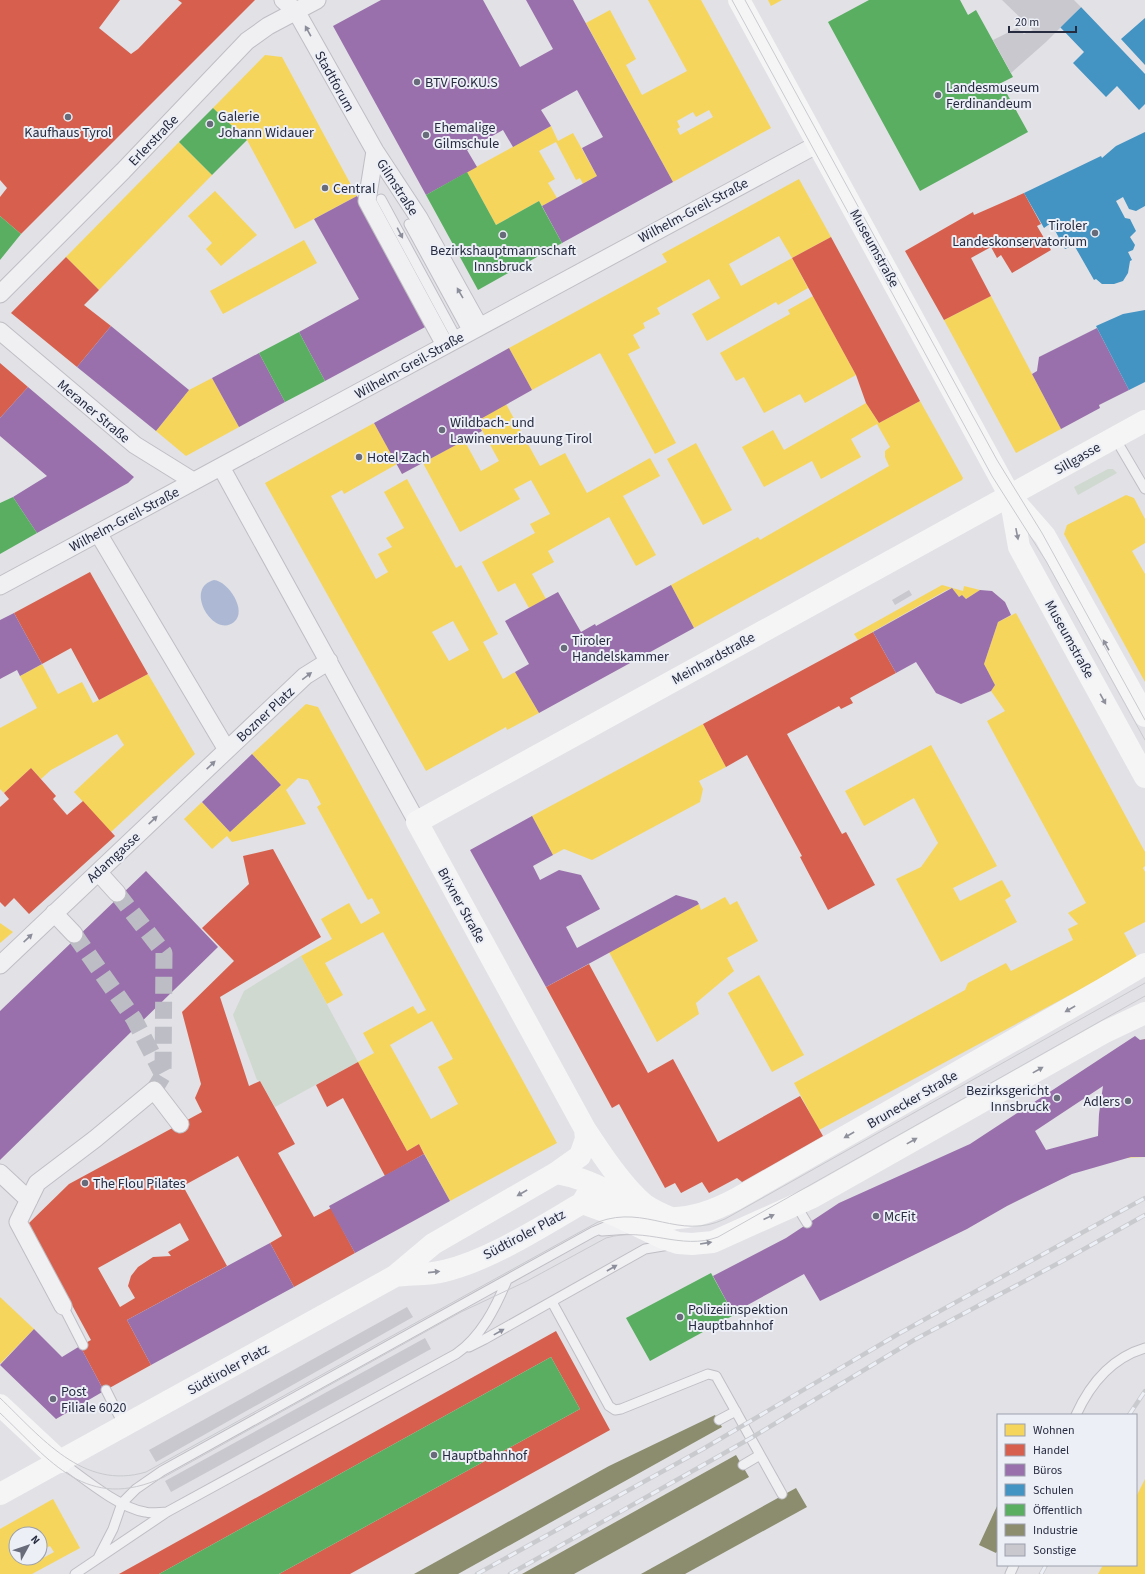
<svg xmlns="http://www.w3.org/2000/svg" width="1145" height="1574" font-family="'Source Sans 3',sans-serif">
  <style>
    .green { fill: #cfd9d0 }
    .water { fill: #acb8d4 }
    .homes { fill: #f6d55c; fill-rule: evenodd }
    .shops { fill: #d6604d; fill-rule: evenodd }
    .offices { fill: #9970ab; fill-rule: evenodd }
    .schools { fill: #4393c3 }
    .public { fill: #5aae61 }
    .industry { fill: #8c8c6e }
    .building { fill: #c8c8ce }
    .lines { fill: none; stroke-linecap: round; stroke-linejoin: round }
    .street-tunnel { stroke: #bcbdc5; stroke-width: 17; stroke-dasharray: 17 8; stroke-linecap: butt }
    .lane-casing { stroke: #bebec4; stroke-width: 11 }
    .street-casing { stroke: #bebec4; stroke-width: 19 }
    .lane { stroke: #f0f0f3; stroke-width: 9 }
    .street { stroke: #f0f0f3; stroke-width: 17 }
    .secondary { stroke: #f5f5f6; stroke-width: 22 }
    .tram { stroke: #c9cace; stroke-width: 1 }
    .rail-casing { stroke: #c9cace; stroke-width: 4.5 }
    .rail { stroke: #edeff6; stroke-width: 3; stroke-dasharray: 9; stroke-linecap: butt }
    .oneway { fill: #8b8e9a }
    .oneway2 { fill: #8e909b }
    .poi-dot { fill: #676b7a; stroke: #edeff6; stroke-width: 1.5 }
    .labels { text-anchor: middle; stroke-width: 4; stroke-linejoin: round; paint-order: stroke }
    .street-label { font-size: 14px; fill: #262b40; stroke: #edeff6 }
    .poi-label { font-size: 14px; fill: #262b40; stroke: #edeff6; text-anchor: start }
  </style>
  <rect width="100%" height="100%" fill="#e1e1e6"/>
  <path class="green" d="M1108,469H1113L1117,473L1078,495L1074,487Z
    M301,956L358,1062L275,1107L260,1081L257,1080L233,1015L244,991Z"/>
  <path class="water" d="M214,580C228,581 248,611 234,622C214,639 183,588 214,580Z"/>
  <path class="homes" d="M648,0H701L771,128L673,182L586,23L610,10L636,59L626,65L642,95L687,71ZM709,110L713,117L680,135L677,129L680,127L677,121L693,112L696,117Z
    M768,0H782L771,6Z
    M265,55L282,57L357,196L295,229L247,140L213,108Z
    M551,126L558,141L573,133L597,176L583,184L580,178L576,180L556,142L539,151L555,179L548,183L557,198L542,206L539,201L496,225L467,172Z
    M179,142L212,175L99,290L66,257Z
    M799,179L831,237L792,258L808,288L778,305L776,302L707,341L692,314L720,298L709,279L657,308L660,314L643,323L645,328L633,335L640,348L628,354L676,443L655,454L600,353L532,390L509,348L667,262L662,254ZM779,236L792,258L741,286L729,264Z
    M215,191L257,235L221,266L206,249L212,243L188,216Z
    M304,240L317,263L223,314L210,291Z
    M813,296L856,375L805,403L800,394L764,413L744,377L736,381L720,353L790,314L788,310Z
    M991,296L1061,429L1016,453L944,320Z
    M212,378L239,427L186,456L156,431L189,390Z
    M920,401L963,478L962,480L694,628L671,585L758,537L760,540L889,466L885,457V451L890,447L877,424L851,439L861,457L821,479L812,461L764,487L742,447L773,430L784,450L866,403L879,423Z
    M506,404L540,466L565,453L587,493L650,458L660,476L623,496L656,555L636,566L609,517L548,551L554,562L532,574L546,599L529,608L515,583L498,592L482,562L535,533L530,524L550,514L531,480L514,489L520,499L460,532L423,463L464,440L481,471L499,461L477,421Z
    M374,423L397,464L344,494L342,490L331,496L376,579L388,572L378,554L392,547L386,538L404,528L384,492L407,479L456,568L461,565L498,634L483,642L503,679L515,672L539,713L507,730L506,727L426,771L265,483ZM453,621L469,650L449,661L432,632Z
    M696,443L732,510L703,525L667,459Z
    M1126,495L1134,498L1145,519V543L1132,551L1145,574V682L1064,534L1067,525Z
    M942,585L963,591L964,586L980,590L966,599L962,595L959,597L952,588L945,591L858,640L854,634Z
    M1016,613L1145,852V866L1143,868L1145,872V922L1124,933L1137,957L1081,989L819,1130L794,1083L965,990L968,983L1006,963L1011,971L1073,940L1068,929L1078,924L1068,913L1086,903L987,721L1005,711L991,691L995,685L984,664L998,622Z
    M42,664L58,694L82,682L93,703L148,674L195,754L111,832L74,792L124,745L117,734L51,770L41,779L31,768L4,793L0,789V728L37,708L20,676Z
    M306,704L318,707L557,1143L450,1201L419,1144L407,1151L358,1062L374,1053L363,1033L413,1006L418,1014L426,1010L383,932L325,963L343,995L327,1004L301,956L332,939L321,919L349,903L361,924L380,913L372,898L368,900L317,807L321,804L308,780L298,778L286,790L306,824L232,842L227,836L212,849L184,819L202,802L230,832L281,785L252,754ZM432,1021L453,1059L438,1067L458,1104L431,1119L390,1045Z
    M703,724L726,767L699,781L703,789L700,802L592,860L564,849L553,855L532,816Z
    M931,745L997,866L953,888L960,901L1002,880L1011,896L1005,900L1017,922L941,962L896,879L921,867L938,843L914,798L864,826L845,791Z
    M725,897L730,905L737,901L758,941L727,958L734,971L696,1003L699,1014L657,1042L609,952L699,904L701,910Z
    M0,923L13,932L0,943Z
    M759,975L804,1055L772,1072L728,993Z
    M1145,1039V1157L1120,1158L1110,1151L1108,1140L1112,1096L1117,1074L1127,1050L1134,1042Z
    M0,1297L34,1329L0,1364Z
    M1145,1479V1574H1098L1103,1565H1136V1497Z
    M53,1499L80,1548L32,1574H0V1529ZM16,1534H40V1551L50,1546L54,1552L34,1563L32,1558H16Z"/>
  <path class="shops" d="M0,0H120L99,28L131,54L138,49L182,3L178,0H255L21,234L0,216V197L7,188L0,180Z
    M1024,193L1041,224L1037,226L1051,250L1012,273L1001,255L997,258L991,247L971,258L991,296L944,320L905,251L973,212L974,215Z
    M831,237L920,401L879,423L866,403L856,375L792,258Z
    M66,257L99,290L84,305L111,326L77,367L11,313Z
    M0,363L28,387L0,418Z
    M90,572L148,674L99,700L71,648L42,664L14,613Z
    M873,632L896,673L850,698L853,703L841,709L839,706L787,734L842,834L846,832L875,885L828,910L800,857L802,856L747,755L726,767L703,724Z
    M31,768L56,796L53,799L67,815L83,801L115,836L29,914L14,898L5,907L0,902V807L9,799L4,793Z
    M273,849L321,937L220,997L249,1086L260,1081L295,1144L278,1153L314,1217L331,1208L355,1253L294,1287L270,1243L282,1236L238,1156L183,1186L227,1266L127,1320L151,1365L104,1391L80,1346L91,1340L28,1224L69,1184L202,1112L195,1098L201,1084L182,1012L234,961L202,928L249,884L243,856ZM180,1223L189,1240L168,1252L171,1256L153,1257L138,1267L131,1276L128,1286L135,1298L120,1307L98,1268Z
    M589,964L648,1073L673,1059L718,1142L800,1096L823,1136L742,1182L737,1178L709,1193L702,1182L681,1193L675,1183L665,1188L619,1104L612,1108L546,987Z
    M358,1062L407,1151L419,1144L424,1154L385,1176L343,1098L327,1107L316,1085Z
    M556,1331L610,1430L350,1574H279L580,1409L551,1357L159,1574H119Z"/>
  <path class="offices" d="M381,0H483L520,67L553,49L526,0H573L673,182L562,243L542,206L597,176L582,148L603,137L577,90L541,110L551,126L513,147L503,130L467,150L477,167L426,195L333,26Z
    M357,196L427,326L325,381L299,332L359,299L314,219Z
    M111,326L189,390L156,431L77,367Z
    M1097,328L1129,390L1099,405L1100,408L1061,429L1032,374L1037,371L1039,357Z
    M509,348L532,390L477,421L482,431L402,474L374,423Z
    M259,353L285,402L239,427L212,378Z
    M28,387L134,477L128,483L37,533L13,497L47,476L0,436V418Z
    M671,585L694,628L539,713L515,672L529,664L505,621L558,592L581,632L595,624L596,626Z
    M952,588L959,597L962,595L966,599L980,590L992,591L1005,602L1011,615L998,622L984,664L995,685L991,691L961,704L936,693L916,662L896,673L873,632Z
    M14,613L42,664L20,676L17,670L0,679V620Z
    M252,754L281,785L230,832L202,802Z
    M532,816L553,855L533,866L540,880L559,870L581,875L600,909L566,927L577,948L676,895L697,901L699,904L546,987L470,850Z
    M146,871L218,947L0,1160V1011Z
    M1135,1036L1140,1040L1145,1039V1157H1131L1072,1174L1007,1206L967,1229L820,1301L804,1274L733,1313L713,1276L786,1238L839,1203L970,1144ZM1103,1086L1099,1114L1098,1136L1046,1150L1035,1131Z
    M424,1154L450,1201L355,1253L329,1206Z
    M270,1243L294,1287L151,1365L127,1320Z
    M34,1329L62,1357L80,1346L104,1391L56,1419L0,1365Z"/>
  <path class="schools" d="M1081,7L1145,74V104L1139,110L1117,86L1106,97L1073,63L1084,52L1060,27Z
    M1145,18V65L1121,39Z
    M1145,132V206L1136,211L1129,209L1123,197L1116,201L1125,218L1130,219L1136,231L1130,237L1135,245L1133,250L1128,252L1132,260L1130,261L1128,273L1123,281L1114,284H1102L1096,279L1094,280L1074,245L1065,249L1051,223L1044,228L1024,193L1101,156L1102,158L1116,146Z
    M1145,310V382L1129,390L1096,326L1123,314Z"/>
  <path class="public" d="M869,0H960L968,15L976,10L1013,77L1001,83L1028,132L920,191L828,22Z
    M213,108L247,140L212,175L179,142Z
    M467,172L496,225L539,201L562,243L478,290L426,195Z
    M0,216L21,234L0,260Z
    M299,332L325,381L285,402L259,353Z
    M13,497L37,533L0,554V503Z
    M711,1273L734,1315L650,1361L626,1318Z
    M551,1357L580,1409L279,1574H159Z"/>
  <path class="industry" d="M715,1415L722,1427L458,1574H414L609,1466Z
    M736,1455L749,1477L574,1574H522Z
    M796,1488L807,1507L685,1574H641Z
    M998,1504V1550L996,1553L979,1545Z"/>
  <path class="building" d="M1002,0H1074L1081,7L1046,42L1011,73L993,40L1017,28L1024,34L1033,30Z
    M909,590L912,595L895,605L892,600Z
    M407,1307L413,1317L156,1462L149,1450Z
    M425,1338L431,1349L171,1492L165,1481Z"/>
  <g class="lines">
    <path class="street-tunnel" d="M117,893L164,953L163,1075L154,1090
      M74,934L134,1019L162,1073"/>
    <defs>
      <path id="lane" d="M381,199L457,339
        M409,224L468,332
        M1115,438L1145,489
        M796,1205L807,1223
        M602,1231L631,1229
        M552,1302L609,1406L615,1410L621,1409L708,1374L716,1376L782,1494
        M63,1306L83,1345
        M469,1347L485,1339L645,1249L669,1245
        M106,1390L124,1426
        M1076,1415C1090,1384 1111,1358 1145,1348
        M719,1420L736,1411
        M61,1462C82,1477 119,1508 145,1512C152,1514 160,1512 167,1512
        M743,1465L760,1455
        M98,1558L113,1529L122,1503L136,1489L162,1471L593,1232L612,1224L620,1222
        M75,1574L167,1512L456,1354C481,1337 496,1307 507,1280
        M1010,1574L1014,1565"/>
      <path id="street" d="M283,0L296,11L375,151L419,218L479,326
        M375,151L367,201L445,345
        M0,294L123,171L247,41L268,26L317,0
        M0,331L135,445L193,481
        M221,467L417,822
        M98,533L227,750
        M0,586L818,144
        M98,872L117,893
        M54,913L74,934
        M0,965L305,676L329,661
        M0,1173L29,1200
        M63,1306L18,1222L37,1183L95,1139L154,1090L180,1124"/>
    </defs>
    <use href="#lane" class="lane-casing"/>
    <use href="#street" class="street-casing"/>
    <use href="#lane" class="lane"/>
    <use href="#street" class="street"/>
    <path class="secondary" d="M739,0L1010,496L1045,536L1145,716
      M1010,496L1019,547L1145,777
      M556,1173C580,1177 601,1186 621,1199C628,1203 634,1209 642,1212C673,1226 708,1214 736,1199L1103,989L1145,964
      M582,1203L615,1215L663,1238L678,1243L692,1244L713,1242L813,1197L1105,1032L1145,1013
      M673,1219C663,1215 654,1211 645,1205C623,1187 600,1152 585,1129L417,822L1145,421
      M395,1276C411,1274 429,1275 444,1271C490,1260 541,1227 582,1203L589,1191
      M0,1405L61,1462
      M0,1494L395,1276L433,1244L556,1173L580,1156L586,1139L585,1129"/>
    <path class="tram" d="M732,0L992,476L1046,561L1145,740
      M745,0L997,460L1042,533L1145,720
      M0,1398C41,1437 83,1491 146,1472L598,1222C647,1204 678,1241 725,1219L1145,983
      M0,1413C51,1461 86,1513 164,1477L461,1312L527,1281L606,1238C646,1226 681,1251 718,1237L1145,996"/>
    <defs>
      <path id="rail" d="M1129,1415L1145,1391
        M477,1574L703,1449L900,1333L1145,1198
        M510,1574L751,1438L914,1340L1068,1258L1145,1215
        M1041,1574L1046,1565"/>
    </defs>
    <use href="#rail" class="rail-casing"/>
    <use href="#rail" class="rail"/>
  </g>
  <defs><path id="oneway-solid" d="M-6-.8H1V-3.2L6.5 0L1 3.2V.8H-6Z"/></defs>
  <g class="oneway">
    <use href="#oneway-solid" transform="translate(308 31) rotate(-119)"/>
    <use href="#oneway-solid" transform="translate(400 233) rotate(62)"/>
    <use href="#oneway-solid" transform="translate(460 293) rotate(-120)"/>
    <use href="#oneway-solid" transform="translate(307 676) rotate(-37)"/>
    <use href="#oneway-solid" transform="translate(211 765) rotate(-43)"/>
    <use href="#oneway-solid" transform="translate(153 820) rotate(-43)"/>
    <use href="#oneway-solid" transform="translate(28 938) rotate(-43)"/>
    <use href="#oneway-solid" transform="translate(612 1268) rotate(-30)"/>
    <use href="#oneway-solid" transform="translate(499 1332) rotate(-29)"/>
  </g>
  <g class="oneway2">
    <use href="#oneway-solid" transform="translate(1017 534) rotate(79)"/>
    <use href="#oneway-solid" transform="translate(1106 645) rotate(-119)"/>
    <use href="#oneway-solid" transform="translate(1103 699) rotate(61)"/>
    <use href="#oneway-solid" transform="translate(1070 1009) rotate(150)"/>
    <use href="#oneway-solid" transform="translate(1038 1070) rotate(-29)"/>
    <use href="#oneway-solid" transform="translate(849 1135) rotate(150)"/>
    <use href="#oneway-solid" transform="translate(912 1141) rotate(-29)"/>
    <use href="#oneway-solid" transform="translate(522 1193) rotate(150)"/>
    <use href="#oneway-solid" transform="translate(769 1217) rotate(-24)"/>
    <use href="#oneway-solid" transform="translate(706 1243) rotate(-9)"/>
    <use href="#oneway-solid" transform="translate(434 1272) rotate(-6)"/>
  </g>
  <g class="poi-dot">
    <circle cx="417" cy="82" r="4"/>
    <circle cx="938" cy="95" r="4"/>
    <circle cx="68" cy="117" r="4"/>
    <circle cx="210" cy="124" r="4"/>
    <circle cx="426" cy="135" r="4"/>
    <circle cx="325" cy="188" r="4"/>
    <circle cx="1095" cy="233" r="4"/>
    <circle cx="503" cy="235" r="4"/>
    <circle cx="442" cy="430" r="4"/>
    <circle cx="359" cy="457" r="4"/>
    <circle cx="564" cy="648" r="4"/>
    <circle cx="1057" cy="1098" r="4"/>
    <circle cx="1128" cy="1101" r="4"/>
    <circle cx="85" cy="1183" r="4"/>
    <circle cx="876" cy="1216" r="4"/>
    <circle cx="680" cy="1317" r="4"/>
    <circle cx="53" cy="1399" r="4"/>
    <circle cx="434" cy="1455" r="4"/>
  </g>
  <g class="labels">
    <g class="street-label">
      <text transform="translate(335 81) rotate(61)" y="5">Stadtforum</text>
      <text transform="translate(153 140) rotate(-46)" y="5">Erlerstraße</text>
      <text transform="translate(398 187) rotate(57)" y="5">Gilmstraße</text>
      <text transform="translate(693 210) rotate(-28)" y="5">Wilhelm-Greil-Straße</text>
      <text transform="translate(875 248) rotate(61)" y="5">Museumstraße</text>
      <text transform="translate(409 365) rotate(-29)" y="5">Wilhelm-Greil-Straße</text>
      <text transform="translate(94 411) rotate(40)" y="5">Meraner Straße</text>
      <text transform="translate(1077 458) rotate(-30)" y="5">Sillgasse</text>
      <text transform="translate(124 519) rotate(-28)" y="5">Wilhelm-Greil-Straße</text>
      <text transform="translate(1070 639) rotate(61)" y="5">Museumstraße</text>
      <text transform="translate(713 658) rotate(-29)" y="5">Meinhardstraße</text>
      <text transform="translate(265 714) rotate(-43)" y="5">Bozner Platz</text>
      <text transform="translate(113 857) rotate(-43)" y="5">Adamgasse</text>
      <text transform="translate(462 905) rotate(61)" y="5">Brixner Straße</text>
      <text transform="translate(912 1099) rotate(-30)" y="5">Brunecker Straße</text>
      <text transform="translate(524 1234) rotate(-28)" y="5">Südtiroler Platz</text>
      <text transform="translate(228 1369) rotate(-29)" y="5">Südtiroler Platz</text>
    </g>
    <g class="poi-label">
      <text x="425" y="87">BTV FO.KU.S</text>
      <text x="946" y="92">Landesmuseum<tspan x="946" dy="16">Ferdinandeum</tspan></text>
      <text x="218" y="121">Galerie<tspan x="218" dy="16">Johann Widauer</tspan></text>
      <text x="434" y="132">Ehemalige<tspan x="434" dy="16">Gilmschule</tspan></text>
      <text x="68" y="137" text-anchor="middle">Kaufhaus Tyrol</text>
      <text x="333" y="193">Central</text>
      <text x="1087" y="230" text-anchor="end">Tiroler<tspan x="1087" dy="16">Landeskonservatorium</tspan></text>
      <text x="503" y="255" text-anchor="middle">Bezirkshauptmannschaft<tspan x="503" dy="16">Innsbruck</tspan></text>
      <text x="450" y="427">Wildbach- und<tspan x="450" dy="16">Lawinenverbauung Tirol</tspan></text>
      <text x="367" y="462">Hotel Zach</text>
      <text x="572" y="645">Tiroler<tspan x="572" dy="16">Handelskammer</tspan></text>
      <text x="1049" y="1095" text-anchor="end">Bezirksgericht<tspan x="1049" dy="16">Innsbruck</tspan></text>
      <text x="1120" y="1106" text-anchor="end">Adlers</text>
      <text x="93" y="1188">The Flou Pilates</text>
      <text x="884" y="1221">McFit</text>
      <text x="688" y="1314">Polizeiinspektion<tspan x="688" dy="16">Hauptbahnhof</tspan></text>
      <text x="61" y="1396">Post<tspan x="61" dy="16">Filiale 6020</tspan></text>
      <text x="442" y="1460">Hauptbahnhof</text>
    </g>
  </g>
  <rect x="997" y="1414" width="140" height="152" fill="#edeff6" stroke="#9da1ad"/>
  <rect x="1005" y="1424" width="20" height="12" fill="#f6d55c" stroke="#9da1ad"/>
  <text x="1033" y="1434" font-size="12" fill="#262b40">Wohnen</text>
  <rect x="1005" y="1444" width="20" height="12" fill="#d6604d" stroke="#9da1ad"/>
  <text x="1033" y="1454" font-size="12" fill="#262b40">Handel</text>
  <rect x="1005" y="1464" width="20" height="12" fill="#9970ab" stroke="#9da1ad"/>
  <text x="1033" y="1474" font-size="12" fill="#262b40">Büros</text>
  <rect x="1005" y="1484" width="20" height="12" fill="#4393c3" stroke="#9da1ad"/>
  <text x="1033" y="1494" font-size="12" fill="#262b40">Schulen</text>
  <rect x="1005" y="1504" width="20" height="12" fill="#5aae61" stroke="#9da1ad"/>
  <text x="1033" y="1514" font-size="12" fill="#262b40">Öffentlich</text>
  <rect x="1005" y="1524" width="20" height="12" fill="#8c8c6e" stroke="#9da1ad"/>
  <text x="1033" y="1534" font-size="12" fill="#262b40">Industrie</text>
  <rect x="1005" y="1544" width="20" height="12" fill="#c8c8ce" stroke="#9da1ad"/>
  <text x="1033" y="1554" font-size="12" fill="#262b40">Sonstige</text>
  <g transform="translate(28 1546) rotate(50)"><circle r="19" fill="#edeff6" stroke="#9da1ad"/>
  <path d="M0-3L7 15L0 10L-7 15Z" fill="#676b7a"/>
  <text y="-6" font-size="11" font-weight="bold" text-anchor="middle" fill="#262b40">N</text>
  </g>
  <path d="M1009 26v6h67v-6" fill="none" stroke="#262b40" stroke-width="2"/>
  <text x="1015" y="26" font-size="12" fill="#262b40" stroke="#edeff6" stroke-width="3" paint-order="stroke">20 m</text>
</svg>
